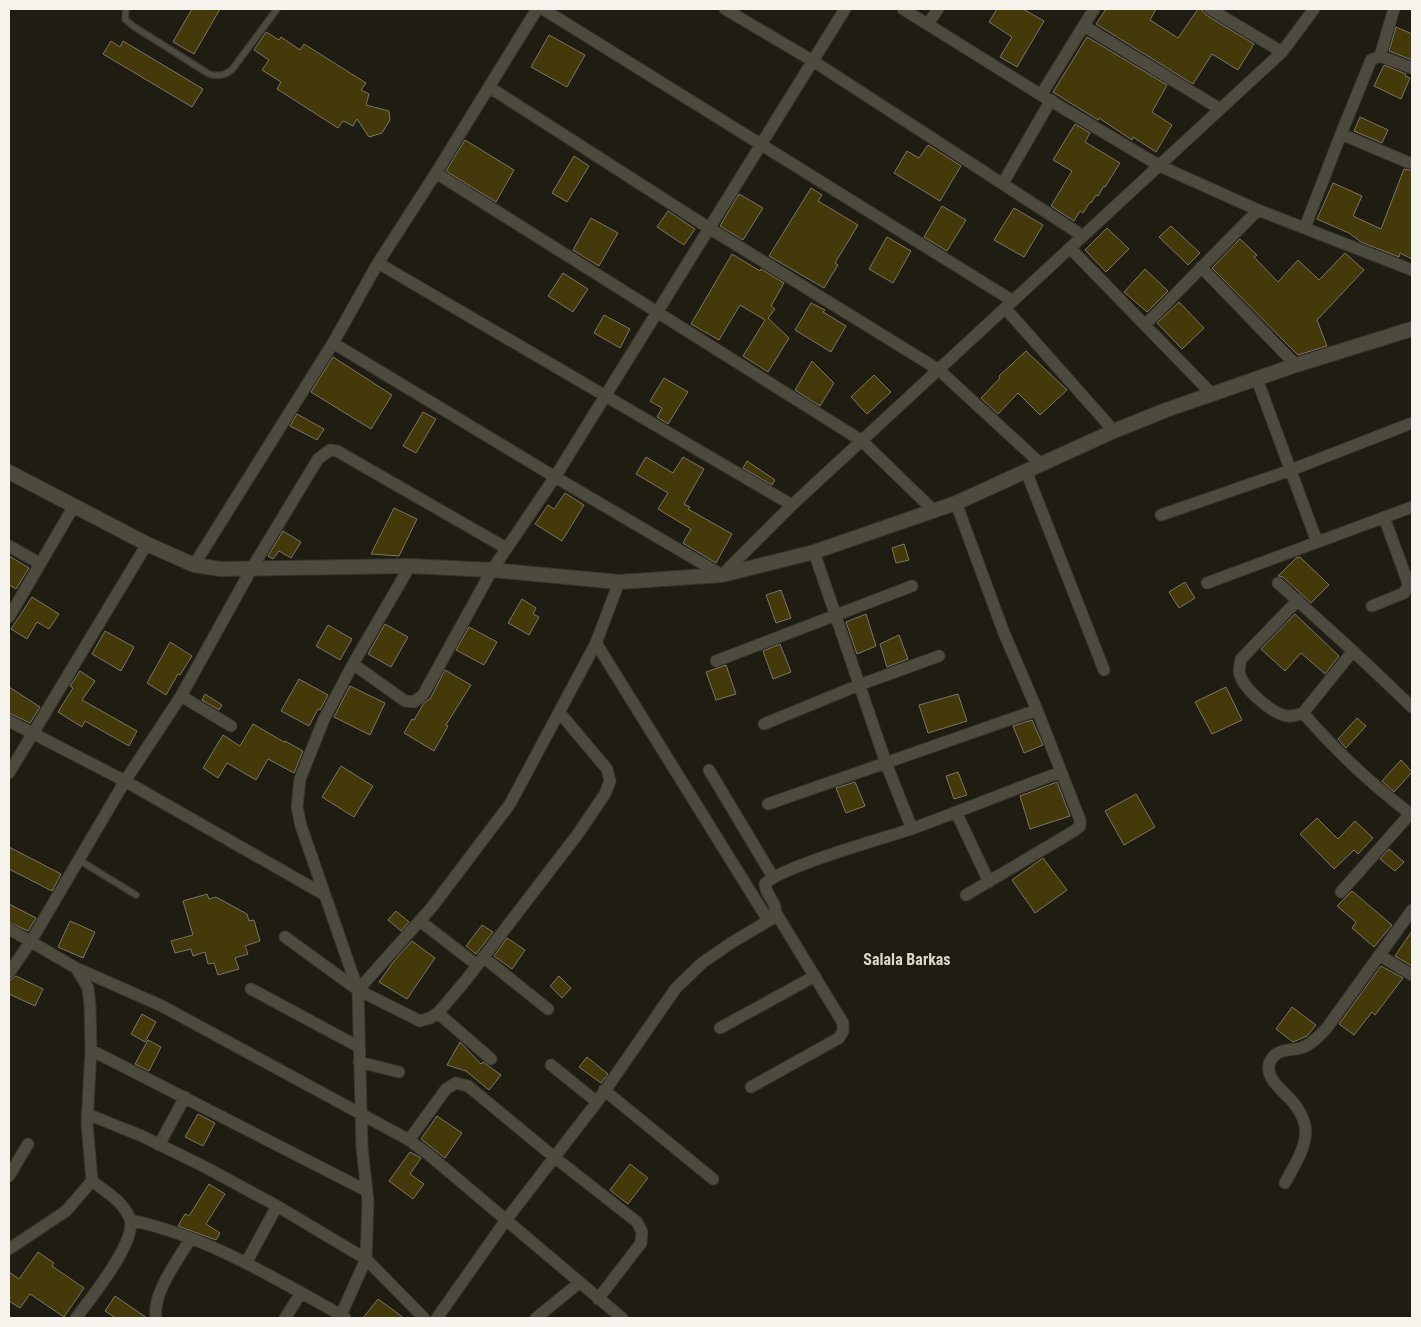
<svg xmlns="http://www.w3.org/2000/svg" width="1421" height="1327" font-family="'Roboto Condensed',sans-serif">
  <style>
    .building { fill: #443908; stroke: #7a7669 }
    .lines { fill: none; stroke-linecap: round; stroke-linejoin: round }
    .service-casing { stroke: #383630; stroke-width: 8 }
    .minor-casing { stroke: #383630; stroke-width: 13 }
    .tertiary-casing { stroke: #383630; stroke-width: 16 }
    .service { stroke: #4d4a3e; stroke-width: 5.5 }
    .minor { stroke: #4d4a3e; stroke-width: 11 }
    .tertiary { stroke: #4d4a3e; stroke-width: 14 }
    .labels { text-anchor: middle; stroke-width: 4; stroke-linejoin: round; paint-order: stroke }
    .neighbourhood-label { font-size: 16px; font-weight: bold; fill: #ddd9ca; stroke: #1f1c11 }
  </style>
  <rect width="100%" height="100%" fill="#1f1c11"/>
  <path class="building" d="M192,9H220L194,54L173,42Z
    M997,9H1023L1044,21L1017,67L1000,57L1012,37L989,22Z
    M1106,9H1156L1150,20L1178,38L1198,9H1201L1206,15L1254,44L1238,70L1212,54L1193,84L1096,24Z
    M1396,27L1412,34V60L1389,51Z
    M266,32L279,40L281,37L300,50L304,44L366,83L361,90L369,94L366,105L389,111L390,120L382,133L369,137L357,119L353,126L343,121L338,128L277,89L281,82L262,70L269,60L254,50Z
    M549,35L585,55L567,87L531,67Z
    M1087,37L1167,85L1152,112L1172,125L1156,152L1133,137L1132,140L1099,118L1098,120L1053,92Z
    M111,41L120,47L123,41L203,89L192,107L103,54Z
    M1384,65L1406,74L1405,76L1410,78L1401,99L1374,86Z
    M1360,117L1388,130L1382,143L1354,131Z
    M1075,124L1090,133L1085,142L1120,163L1105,187L1104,186L1098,196L1096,195L1091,203L1090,202L1083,213L1080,211L1074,221L1051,206L1072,171L1053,160Z
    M465,140L514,170L496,202L446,171Z
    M928,145L961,166L940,201L894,173L907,151L919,158Z
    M574,156L589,166L567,202L552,193Z
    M1404,169L1412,171V259L1400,253L1399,257L1361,242L1349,233L1317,219L1333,183L1362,196L1353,216L1381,229Z
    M811,188L822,195L818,201L858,225L835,263L838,265L824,288L769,256Z
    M739,194L763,208L743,240L720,226Z
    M942,206L966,220L947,251L924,237Z
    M1014,208L1043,225L1024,257L994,240Z
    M668,211L695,229L684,245L657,227Z
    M591,218L618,233L599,266L573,250Z
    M1171,226L1200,253L1188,265L1159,237Z
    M1107,228L1129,249L1106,272L1085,250Z
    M887,237L911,251L893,283L869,269Z
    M1240,239L1257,255L1254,257L1278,282L1298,260L1319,280L1345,253L1364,270L1317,320L1327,346L1298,355L1212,268Z
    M732,254L760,271L761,269L784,283L771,306L775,309L768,318L789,338L768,372L743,356L765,320L740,305L719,340L691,324Z
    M1145,269L1168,291L1147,312L1124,292Z
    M563,273L588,289L573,312L548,296Z
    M1179,302L1204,328L1182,349L1157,323Z
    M811,303L825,310L823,312L846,326L831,352L795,330Z
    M604,315L630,329L620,348L594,333Z
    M1026,351L1067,390L1040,415L1018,393L998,414L981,398L1000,378L999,376Z
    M333,357L392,395L371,429L311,392Z
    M812,361L834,383L820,406L795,390Z
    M874,375L891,392L867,414L851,397Z
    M664,378L688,392L668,424L657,417L662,408L650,401Z
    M423,412L436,419L416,453L403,446Z
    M297,414L324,429L317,440L290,426Z
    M646,457L673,473L683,457L704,469L684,504L690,507L688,509L732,534L716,563L683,543L691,529L658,509L668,493L636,474Z
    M747,461L775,480L772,485L743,468Z
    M565,493L584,505L562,541L535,524L548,505L554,509Z
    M394,508L417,519L399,556L371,554Z
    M283,531L301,542L291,558L279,551L273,559L268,556Z
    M904,544L909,560L896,563L892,548Z
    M9,556L29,568L16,589L9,585Z
    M1300,557L1329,585L1311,603L1283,577L1278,576L1296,558Z
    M1185,582L1195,598L1179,608L1169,592Z
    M781,590L791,618L776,623L766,595Z
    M32,597L59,614L49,629L37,622L27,639L11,629Z
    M522,599L536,608L533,614L539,617L529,635L508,623Z
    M866,614L876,646L857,654L846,622Z
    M1295,614L1339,656L1325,674L1301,653L1285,671L1261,649Z
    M385,624L408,637L391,667L368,654Z
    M328,625L352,639L340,660L316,646Z
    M469,627L497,642L484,665L456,650Z
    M105,631L134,647L121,671L92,654Z
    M899,635L908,659L887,667L880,644Z
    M170,642L192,656L180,675L178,674L166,695L147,683Z
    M780,644L791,672L773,679L763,651Z
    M726,665L736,694L716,700L706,672Z
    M445,670L471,685L446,725L448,726L434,751L404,733L412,719L414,720L424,703L430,699Z
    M80,671L95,681L82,700L137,731L129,746L85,721L82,727L58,712L73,688L70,686Z
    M299,679L328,695L320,710L318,709L309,726L281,711Z
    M350,686L385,703L370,735L334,717Z
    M9,687L40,707L30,723L9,713Z
    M1226,687L1242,720L1212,734L1195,702Z
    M205,694L222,705L219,710L202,700Z
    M958,694L967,721L928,733L919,705Z
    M1357,718L1366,726L1346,748L1338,739Z
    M1032,720L1043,745L1024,753L1013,726Z
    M253,724L284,742L285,741L303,751L294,773L268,759L256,780L227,763L218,778L203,768L223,735L240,746Z
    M1401,760L1412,772L1394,792L1382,781Z
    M341,766L373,786L354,817L322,797Z
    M958,772L967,795L954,799L946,776Z
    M855,782L865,806L846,813L836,788Z
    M1057,782L1070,816L1030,829L1020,796Z
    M1136,794L1155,827L1124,845L1105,811Z
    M1317,818L1338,839L1355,821L1373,838L1358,854L1354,850L1334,869L1300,834Z
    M9,847L61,874L52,891L9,869Z
    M1389,849L1404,862L1395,871L1380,859Z
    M1043,858L1067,890L1035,913L1012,880Z
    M1352,891L1392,925L1374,947L1352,928L1356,922L1337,906Z
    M207,894L209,899L216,897L247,914L249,921L254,920L260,941L245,946L248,954L235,958L239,969L218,975L214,963L208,964L205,952L193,956L191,949L175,953L171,941L193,935L183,901Z
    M9,904L36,918L28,931L9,922Z
    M396,911L409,922L401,931L388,920Z
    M70,921L95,932L83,958L58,947Z
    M482,925L493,932L476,954L466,946Z
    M1412,931V966L1395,956Z
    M507,938L525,950L512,969L494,956Z
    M412,941L435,958L407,999L379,982L394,961Z
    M1381,966L1403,978L1375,1015L1372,1012L1354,1035L1339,1024Z
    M16,976L43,989L35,1006L9,994V981Z
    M559,976L571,988L562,998L550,986Z
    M1292,1007L1316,1025L1307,1036L1293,1042L1276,1029Z
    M142,1014L156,1022L145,1042L131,1034Z
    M148,1040L161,1047L149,1071L135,1064Z
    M460,1042L481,1064L483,1062L501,1075L489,1090L466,1071L447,1065Z
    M587,1057L608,1074L601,1083L579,1067Z
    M198,1114L215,1123L203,1146L185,1137Z
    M437,1116L462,1133L445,1158L421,1139Z
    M410,1152L421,1158L410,1174L424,1184L413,1199L389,1181Z
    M630,1164L648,1178L628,1204L610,1190Z
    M209,1184L225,1194L206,1224L220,1233L216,1240L178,1226L185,1214L189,1216Z
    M38,1252L54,1263L52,1266L84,1288L64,1317L30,1294L20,1308L9,1301V1272L19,1279Z
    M115,1296L147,1318H116L105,1311Z
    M378,1299L404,1318H363Z"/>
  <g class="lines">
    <defs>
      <path id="service" d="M126,9L125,19L133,26L209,74C218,77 228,75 234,67L277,9
        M79,860L136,895"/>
      <path id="minor" d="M543,9L1013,301
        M725,9L813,61L1083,236
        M903,9L1041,95L1160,166L1258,210L1412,270
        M1210,9L1282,52
        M928,24L938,9
        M1084,26L1220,109
        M1380,56L1394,9
        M489,87L709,228L939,370L1041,464
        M1041,95L1094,9
        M1341,134L1371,60L1380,56L1412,68
        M436,173L862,441L934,511
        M1003,183L1051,100
        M1305,227L1341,134L1412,164
        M1070,248L1212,394
        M378,263L792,505
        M1201,267L1296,365
        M1005,308L1114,431
        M1145,325L1258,210
        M333,343L555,477L722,575L792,505L1282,52L1314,9
        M1257,379L1317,542
        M1026,471L1104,670
        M956,503L1004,633L1037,710L1080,820V826L1074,831L966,895
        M1161,515L1291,470L1412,423
        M9,546L39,563
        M814,552L886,763L912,829
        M194,565L333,343L378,263L436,173L537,9
        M1207,583L1412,507
        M1278,583L1353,651L1412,707
        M1298,600L1241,659C1240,664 1238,670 1240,675C1244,689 1270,711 1283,715C1290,718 1297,715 1303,713L1353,651
        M1372,606L1404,593L1408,586L1407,580L1384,517
        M9,617L74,506
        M596,643L768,920
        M716,661L912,586
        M353,664L405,701L414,702L423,695L492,570L555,477L845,9
        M181,696L231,726
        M1303,713C1336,751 1372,785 1412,815
        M9,721L125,781L325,895
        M764,724L859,685L939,656
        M709,770L773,877
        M9,773L147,544
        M768,804L1037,710
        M956,812L989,882
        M1341,892L1410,814
        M420,921L477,965
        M9,929L76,968L162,1006L409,1140L428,1154L622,1318
        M285,937L358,990L420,1021L430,1018L438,1013L466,980L577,835L605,794L610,781L607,769L559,712
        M1379,955L1412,975
        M483,957L548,1009
        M9,973L31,941L125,781L181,696L252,568L318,459L330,450L337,451L506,548
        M251,989L359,1047
        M358,990L432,907L510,804L596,643L619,582
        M438,1013L491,1059
        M720,1028L815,976
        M91,1050L367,1191
        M359,1062L399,1072
        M551,1065L597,1102
        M751,1087L839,1038L843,1031V1023L776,913
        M604,1090L713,1179
        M87,1114L142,1136L205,1167L277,1206L366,1259L424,1318
        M409,1140L446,1089L456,1083L468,1086L554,1157L637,1222L642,1232L641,1243L598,1299
        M159,1145L185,1097
        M9,1176L28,1144
        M1285,1183C1294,1166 1309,1144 1305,1125C1303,1117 1298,1108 1292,1101C1282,1090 1259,1074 1273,1057C1281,1048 1291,1051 1301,1048C1311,1045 1319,1036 1326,1029L1412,910
        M130,1220C207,1236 274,1278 341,1315
        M9,1249L66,1211L92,1181
        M246,1263L277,1206
        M76,1318C90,1299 137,1242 130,1219C124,1202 105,1191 92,1181L87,1123L91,1050L90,1006L88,988L76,968
        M156,1318C152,1293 178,1260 191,1238
        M285,1318L301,1293
        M345,1318L341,1315L366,1259L368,1201L362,1148L358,990L301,826L297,807L300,779L324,719L353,664L410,566
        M437,1318L506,1220L597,1102L676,988L702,963L731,943L773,918C781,904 766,898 765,884C779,867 886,838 914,828C963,810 1012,790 1061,772
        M536,1318L579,1283"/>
      <path id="tertiary" d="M9,472L147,544L194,565L221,569L410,566L492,570L619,582L722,575L814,552L956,503L1114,431L1166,410L1296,365L1412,329"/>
    </defs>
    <use href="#service" class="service-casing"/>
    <use href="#minor" class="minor-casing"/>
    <use href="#tertiary" class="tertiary-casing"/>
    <use href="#service" class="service"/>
    <use href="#minor" class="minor"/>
    <use href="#tertiary" class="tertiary"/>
  </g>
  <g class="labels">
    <g class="neighbourhood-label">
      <text x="907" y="965">Salala Barkas</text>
    </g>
  </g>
  <rect width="1421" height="1327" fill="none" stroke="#f5f3eb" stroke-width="20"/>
</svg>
